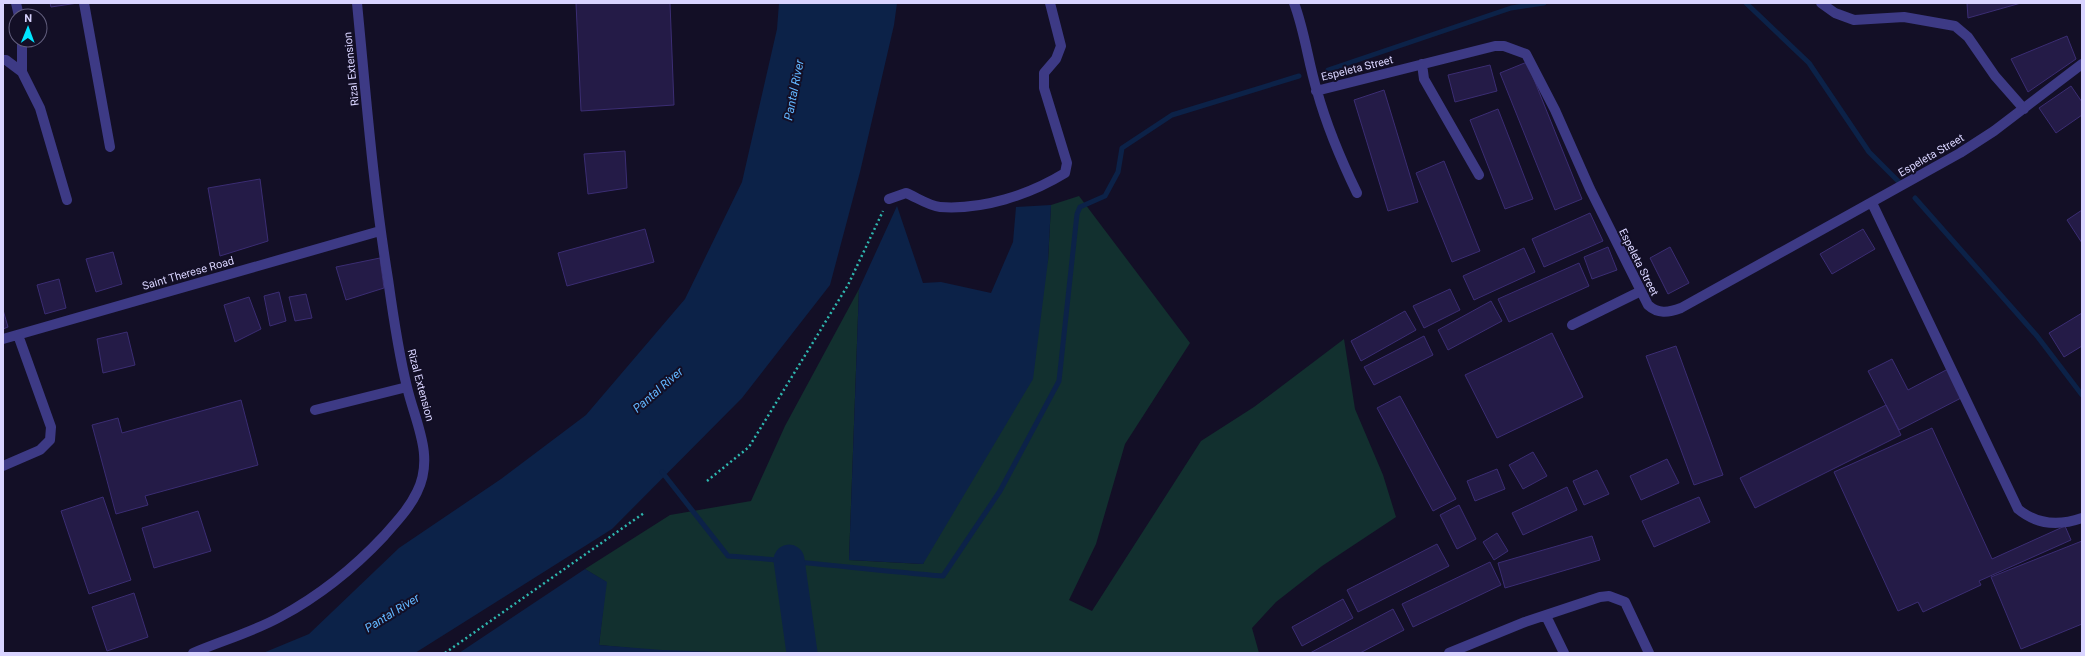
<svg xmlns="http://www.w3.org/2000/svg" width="2085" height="656" font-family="Roboto,sans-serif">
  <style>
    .green { fill: #12302f }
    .water { fill: #0c2248 }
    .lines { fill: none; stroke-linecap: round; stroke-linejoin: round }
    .stream { stroke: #0c2248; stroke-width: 5 }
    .river { stroke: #0c2248; stroke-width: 31 }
    .building { fill: #241b47; stroke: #3b2d73 }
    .path { stroke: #2fb8b0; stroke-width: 2.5; stroke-dasharray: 2 3; stroke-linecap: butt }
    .minor { stroke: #3d3a85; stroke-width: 10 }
    .labels { text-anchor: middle; stroke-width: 4; stroke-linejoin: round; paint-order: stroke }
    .street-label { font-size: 11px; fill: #d9d4ff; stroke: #130f26 }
    .water-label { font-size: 12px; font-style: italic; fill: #62b6ff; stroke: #130f26 }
  </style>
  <rect width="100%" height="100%" fill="#130f26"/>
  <path class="green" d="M1079,196L1190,343L1125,444L1096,544L1069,600L1092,611L1201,441L1254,407L1344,339L1355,409L1383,475L1396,517L1322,566L1276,602L1252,628L1259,653H748L662,651L599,645L606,582L585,569L670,515L751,501L785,426L859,289L849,560L923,564L1048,261L1051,205Z"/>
  <path class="water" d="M779,3H897L894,25L860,172L830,285L742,398L612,529L415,653H263L309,634L399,548L501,479L586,415L685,299L742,182L777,29Z
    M1051,205L1048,261L1033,379L923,564L849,560L859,289L897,206L923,283L941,282L991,293L1013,242L1016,207Z
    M585,569L607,582L599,645L662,650L748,653H459Z"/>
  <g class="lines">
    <path class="stream" d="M1746,3L1809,63L1869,152L1902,185
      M1328,70L1511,8L1544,3
      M1915,198L2037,336L2082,395
      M662,472L728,556C800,561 871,570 943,576L1000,491L1059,381L1077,214L1080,207L1105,196L1118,172L1122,148L1172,115L1299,76"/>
    <path class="river" d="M789,560L802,653"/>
  </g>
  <path class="building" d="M50,3H78L51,7Z
    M576,3H670L674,105L581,111Z
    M1967,3H2021L1968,18Z
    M2067,36L2076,59L2028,92L2011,59Z
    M1527,62L1582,199L1555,210L1500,73Z
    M1490,65L1497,91L1455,102L1448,75Z
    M2071,86L2082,102V115L2056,133L2039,108Z
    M1384,90L1418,202L1388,211L1354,100Z
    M1498,109L1533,199L1505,209L1470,120Z
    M625,151L627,188L588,194L584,154Z
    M1444,161L1480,251L1452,262L1416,173Z
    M260,179L268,241L220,256L208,188Z
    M2082,210V243L2067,220Z
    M1590,213L1603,241L1544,267L1532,239Z
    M645,229L654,262L567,286L558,253Z
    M1863,229L1875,249L1832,274L1820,254Z
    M1608,247L1617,270L1592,279L1584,257Z
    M1670,247L1689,283L1668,294L1650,258Z
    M1524,248L1535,272L1474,300L1463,276Z
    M113,252L122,284L96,292L86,259Z
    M380,258L384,288L346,300L336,267Z
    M1579,263L1589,286L1509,322L1498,299Z
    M59,279L66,308L45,314L37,285Z
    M1450,289L1460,310L1424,328L1413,306Z
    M279,292L286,321L270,326L264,296Z
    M306,294L312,318L295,321L289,297Z
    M249,297L261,329L235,342L224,305Z
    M1491,301L1502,321L1448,350L1438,330Z
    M3,310L8,327L3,329Z
    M1405,311L1416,330L1361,361L1351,341Z
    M2082,313V346L2064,357L2049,333Z
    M127,332L135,365L103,373L97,339Z
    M1552,333L1583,397L1497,438L1465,375Z
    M1424,336L1433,355L1374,385L1364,367Z
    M1676,346L1723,475L1694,485L1646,356Z
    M1892,359L1908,390L1948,369L1963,397L1899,430L1868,371Z
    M1400,396L1456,499L1433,511L1377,408Z
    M241,400L258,465L145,496L148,505L116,514L92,425L118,418L122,433Z
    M1886,405L1901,435L1755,508L1740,478Z
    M1932,428L1992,559L2065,526L2071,540L1979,581L1981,585L1923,612L1918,602L1898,611L1834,472Z
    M1533,452L1547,476L1523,489L1509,465Z
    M1667,459L1679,483L1641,500L1630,476Z
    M1497,469L1505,489L1475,501L1467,481Z
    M1597,470L1609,494L1584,505L1573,481Z
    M1567,487L1577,510L1523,535L1512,513Z
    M103,497L131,580L89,594L61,511Z
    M1699,497L1710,522L1654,547L1642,521Z
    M1459,505L1476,539L1457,549L1440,515Z
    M198,511L211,551L154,568L142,528Z
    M1497,533L1508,551L1494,560L1483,542Z
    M1592,536L1600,560L1505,588L1498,563Z
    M2082,541V624L2021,649L1991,577Z
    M1437,544L1449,566L1358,612L1347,590Z
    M1490,562L1501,585L1413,627L1402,604Z
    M134,593L148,637L107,651L92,607Z
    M1343,599L1353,618L1302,646L1292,627Z
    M1393,609L1404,630L1360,653H1310Z"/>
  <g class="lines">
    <path class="path" d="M707,481L749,447L848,285L883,211
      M445,653L644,513"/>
    <path class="minor" d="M16,3L19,16
      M84,3L110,147
      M1294,3C1305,32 1308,62 1317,91C1327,127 1341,160 1357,193
      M1821,3L1835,13L1854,20L1904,17L1955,26L1968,37L1995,76L2024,109
      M22,40V72
      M3,60H6L22,72L40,108L67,200
      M1422,64L1424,79L1479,175
      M1316,91L1495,46H1504L1526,54L1555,110L1590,189L1648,305C1658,314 1668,313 1681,308L1960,153L1994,131L2082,64
      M889,199L906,193C916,197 929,206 940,207C983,210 1029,195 1065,173L1067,163L1044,88V73L1056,59L1061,46L1050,3
      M1872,203L2018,509C2037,525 2059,526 2082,518
      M1572,325L1641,291
      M3,339L380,231
      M315,410L407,387
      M3,466L40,450L50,440L51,427L18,335
      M1546,616L1564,653
      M193,653C221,641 253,632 280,617C319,596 354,568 384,536C396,522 409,509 417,492C435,456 415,422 407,387C398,351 393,315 388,279C373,187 366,95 357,3
      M1449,653L1525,622L1600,597L1609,596L1625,602L1649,653"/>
  </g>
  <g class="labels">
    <g class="street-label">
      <text transform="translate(1357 68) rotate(-14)" y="4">Espeleta Street</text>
      <text transform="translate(351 69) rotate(-96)" y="4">Rizal Extension</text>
      <text transform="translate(1931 155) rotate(-30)" y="4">Espeleta Street</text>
      <text transform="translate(1639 262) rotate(63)" y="4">Espeleta Street</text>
      <text transform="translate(188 273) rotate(-16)" y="4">Saint Therese Road</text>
      <text transform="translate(421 385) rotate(75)" y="4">Rizal Extension</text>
    </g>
    <g class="water-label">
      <text transform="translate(794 90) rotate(-79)" y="4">Pantal River</text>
      <text transform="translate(658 390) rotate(-41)" y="4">Pantal River</text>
      <text transform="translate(392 613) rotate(-32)" y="4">Pantal River</text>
    </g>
  </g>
  <rect width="2085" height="656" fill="none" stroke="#d9d4ff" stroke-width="8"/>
  <g transform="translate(28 28) rotate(1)"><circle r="19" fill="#130f26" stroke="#625e7d"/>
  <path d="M0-3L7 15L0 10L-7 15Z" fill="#00e5ff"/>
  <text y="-6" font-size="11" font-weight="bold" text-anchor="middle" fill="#d9d4ff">N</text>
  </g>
</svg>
